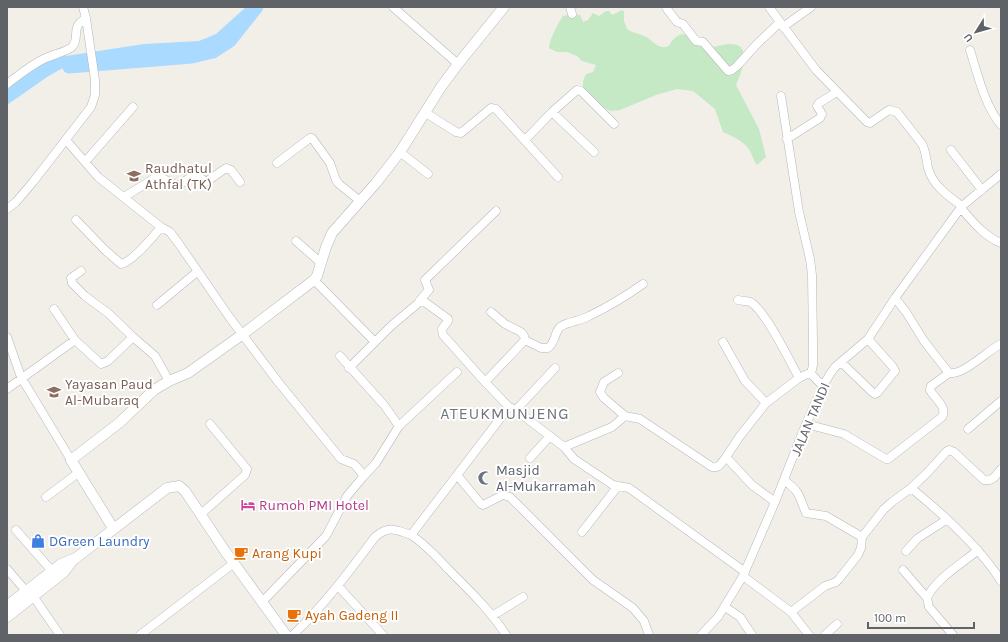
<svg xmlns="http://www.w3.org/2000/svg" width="1008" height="642" font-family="Karla,sans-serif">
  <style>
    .green { fill: #c5e8c5 }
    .water { fill: #aadaff }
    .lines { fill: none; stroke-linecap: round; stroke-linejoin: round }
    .river { stroke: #aadaff; stroke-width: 13 }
    .minor-casing { stroke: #b5b8bc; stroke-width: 9 }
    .tertiary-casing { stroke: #b5b8bc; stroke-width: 11 }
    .minor { stroke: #fff; stroke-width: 8 }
    .tertiary { stroke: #fff; stroke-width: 10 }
    .labels { text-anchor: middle; stroke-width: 4; stroke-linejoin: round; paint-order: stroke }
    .education-label { font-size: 14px; fill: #785e54; stroke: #fff; text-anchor: start }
    .street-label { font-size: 14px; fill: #5f6368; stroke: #fff }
    .worship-label { font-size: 14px; fill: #5b616d; stroke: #fff; text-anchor: start }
    .hotel-label { font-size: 14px; fill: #b23c85; stroke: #fff; text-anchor: start }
    .shop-label { font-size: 14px; fill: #366cbe; stroke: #fff; text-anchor: start }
    .food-label { font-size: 14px; fill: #c56008; stroke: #fff; text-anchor: start }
    .quarter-label { font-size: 16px; letter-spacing: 1px; fill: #70757a; stroke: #fff }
  </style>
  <rect width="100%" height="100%" fill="#f1efe8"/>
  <path class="green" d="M622,10L624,12V21L627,29C632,33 638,33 644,36C652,39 656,48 665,47C669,47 670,44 672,41C684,26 696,39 708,48C716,47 723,44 730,44C754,43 741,74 736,85L759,129L766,157L757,165C753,160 752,153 748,148C742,140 731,136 723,132L715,109L693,91L677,89L656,95L620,110L611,111L598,105L583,89V81L586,74L593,72L596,65L582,61L577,56L567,52H557L549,48C549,40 558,24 563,16L573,14L580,15L583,22L588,20L593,13L599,16L606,11H609L612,15Z"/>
  <path class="water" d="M246,7H263L215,48L122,59L61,69L47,77L7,105V88L39,65L53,58L144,44L199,41L216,34Z"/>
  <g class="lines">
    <path class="river" d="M69,67L192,57L213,52L230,41L257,7"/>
    <defs>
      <path id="minor" d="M393,7L458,64
        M570,7L572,14
        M769,7L816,70L867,122L870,123L889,110L897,112L922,144C926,151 926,159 928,168C933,186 948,196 962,206
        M667,9L677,22L683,24L696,41L703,42L728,71L732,70L737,66L756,45L780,22
        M783,27L811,7
        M970,50C978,75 984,104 1001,125
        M7,84C19,75 32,64 46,58C54,54 66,52 72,47C81,38 69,28 86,18
        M781,96L799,212L810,259L812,275L813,343V365L811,374L823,386
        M552,112L594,152
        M426,113L456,132L461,133L491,108L496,109L558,177
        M787,139L820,118L822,114L817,106L819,103L837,92
        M66,140L98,177L161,227C154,236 132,262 121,264L105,250L76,220
        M525,140L552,112L577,90L581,91L614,124
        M951,150L982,190
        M400,152L428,174
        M85,162L133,107
        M277,163L310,138H312L330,163L336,180L339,184L360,201
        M124,197L158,176L178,186L195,174L206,182L226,168L231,170L240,182
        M961,208C972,221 985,237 1001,243
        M7,209L16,202L33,182L91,107L95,95V80L86,18L83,7
        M161,227L170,232L179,244L230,318L279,383L341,459L354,464L361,472L363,477L376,463L399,426L457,372
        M296,241L321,263
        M314,280L375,342
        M895,298L906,312L924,341L949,373C963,376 988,350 1001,344
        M420,300L429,290L425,280L426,279L496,211
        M738,300C742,301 747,301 750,302C764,308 791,363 799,378
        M157,305L197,272
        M54,309L75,340L101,364L108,361L133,337L108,313L85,296L72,283L71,278L81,271
        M491,312L505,324L521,332L524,336L525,340L541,348H548C556,342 554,333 560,327C568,321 581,321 589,316C608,307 626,296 643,284
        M7,337L21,377L71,460
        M133,337L155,356L169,381
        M723,342L745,381L766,403
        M340,356L384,405L399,426
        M841,362L872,392L875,394L877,393L895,371L893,367L868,339
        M349,368L391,326L422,300L448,319V321L442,329L443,335L485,382
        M618,373L604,382L600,392L604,398L625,416
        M7,389L75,340
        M509,407L485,382L525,340
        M516,410L555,368
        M806,424L844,434L886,459H888L942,417C948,407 934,398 930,390L931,386L949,373
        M968,429L1001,401
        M564,447L612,427L625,416L640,419L712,467C719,469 722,462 726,457
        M530,458L550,436
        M457,475L509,407L516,410L564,447L574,459L613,485L629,488L745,572
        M784,480C801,493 798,494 806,513L826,516L862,537
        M911,488C943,514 979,546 1001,581
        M46,497L78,473
        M775,502L752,485L726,457L740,436L766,403L799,378L807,374H811
        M201,514L245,475L247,469L210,424
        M16,530L52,571
        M582,532L618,486
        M411,535C425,544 437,557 448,569C469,590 490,610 506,635
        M906,551L918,538L946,520
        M7,569L26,591L33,596L60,635
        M903,570L927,598
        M743,576L791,612L809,635
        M338,586L383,635
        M262,602L326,536L347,496L363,477
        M725,607L740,617L752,635
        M791,612L825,586L836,582L839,579L858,555L861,548L862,537L884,509L892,502L911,488L927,473L947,451L949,450L954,452L984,480C993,482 996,475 1001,469
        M492,616L523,597
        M140,635L234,563
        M293,635C324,605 349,572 375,537C389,525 396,530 411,535L457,475L481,504L483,505L503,495L510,497L593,580L633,608L644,621L649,635
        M701,635L718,617L743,576L775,502L806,424L823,386L830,374L835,367L868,339L895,298L962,206L1001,174
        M825,635L837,624
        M953,635L929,607L927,598C935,579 963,563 978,550"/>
      <path id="tertiary" d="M113,528L71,460L119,423L154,390L169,381L188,373L243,334L314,280L317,276L326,247L332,233L376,183L400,152L441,87L458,64L504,7
        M7,606L61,564L76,558L167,488L179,486L185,491L225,551L286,635
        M7,617L64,572L74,559"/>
    </defs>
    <use href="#minor" class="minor-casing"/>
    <use href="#tertiary" class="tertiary-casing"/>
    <use href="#minor" class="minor"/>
    <use href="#tertiary" class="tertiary"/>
  </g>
  <defs>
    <symbol id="school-bare" viewBox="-9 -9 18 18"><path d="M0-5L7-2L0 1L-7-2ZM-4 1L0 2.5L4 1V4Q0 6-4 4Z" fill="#8d6e63" stroke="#fff" stroke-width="2.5" paint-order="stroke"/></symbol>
    <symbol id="mosque-bare" viewBox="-9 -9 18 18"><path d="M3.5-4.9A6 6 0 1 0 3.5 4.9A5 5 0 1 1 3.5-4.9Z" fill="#6b7280" stroke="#fff" stroke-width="2.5" paint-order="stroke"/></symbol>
    <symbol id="hotel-bare" viewBox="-9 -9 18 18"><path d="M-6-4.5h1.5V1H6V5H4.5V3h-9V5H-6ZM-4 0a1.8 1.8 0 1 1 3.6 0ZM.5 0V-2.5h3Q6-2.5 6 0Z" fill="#d1479c" stroke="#fff" stroke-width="2.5" paint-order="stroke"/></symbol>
    <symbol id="shop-bare" viewBox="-9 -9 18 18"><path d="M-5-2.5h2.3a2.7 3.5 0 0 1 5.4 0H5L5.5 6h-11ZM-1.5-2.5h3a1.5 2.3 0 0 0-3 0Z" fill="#3f7fe0" stroke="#fff" stroke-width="2.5" paint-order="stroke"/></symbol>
    <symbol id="cafe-bare" viewBox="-9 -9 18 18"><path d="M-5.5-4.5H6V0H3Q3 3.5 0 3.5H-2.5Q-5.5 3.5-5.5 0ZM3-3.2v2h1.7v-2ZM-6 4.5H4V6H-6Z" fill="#e8710a" stroke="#fff" stroke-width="2.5" paint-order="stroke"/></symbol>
  </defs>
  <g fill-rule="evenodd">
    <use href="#school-bare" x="124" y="166" width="20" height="20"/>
    <use href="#school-bare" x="44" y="382" width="20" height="20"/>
    <use href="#mosque-bare" x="475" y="468" width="20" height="20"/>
    <use href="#hotel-bare" x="238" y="495" width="20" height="20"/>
    <use href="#shop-bare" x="28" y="531" width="20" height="20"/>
    <use href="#cafe-bare" x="231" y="543" width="20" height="20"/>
    <use href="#cafe-bare" x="284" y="605" width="20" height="20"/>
  </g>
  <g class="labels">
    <g class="education-label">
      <text x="145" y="173">Raudhatul<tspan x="145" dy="16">Athfal (TK)</tspan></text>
      <text x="65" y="389">Yayasan Paud<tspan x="65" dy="16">Al-Mubaraq</tspan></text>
    </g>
    <g class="street-label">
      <text transform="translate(810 419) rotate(-67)" y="5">JALAN TANDI</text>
    </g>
    <g class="worship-label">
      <text x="496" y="475">Masjid<tspan x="496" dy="16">Al-Mukarramah</tspan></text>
    </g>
    <g class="hotel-label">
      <text x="259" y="510">Rumoh PMI Hotel</text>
    </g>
    <g class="shop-label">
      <text x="49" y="546">DGreen Laundry</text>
    </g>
    <g class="food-label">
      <text x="252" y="558">Arang Kupi</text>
      <text x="305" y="620">Ayah Gadeng II</text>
    </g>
    <g class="quarter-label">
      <text x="505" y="419">ATEUKMUNJENG</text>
    </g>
  </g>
  <rect width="1008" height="642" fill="none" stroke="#5f6368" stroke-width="16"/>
  <g transform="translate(976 32) rotate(233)" stroke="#ffffff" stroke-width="3" paint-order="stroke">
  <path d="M0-3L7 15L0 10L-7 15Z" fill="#5f6368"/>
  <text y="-6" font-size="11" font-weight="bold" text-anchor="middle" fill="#5f6368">U</text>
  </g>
  <path d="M868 622v6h106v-6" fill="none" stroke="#5f6368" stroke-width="2"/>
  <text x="874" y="622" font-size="12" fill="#5f6368" stroke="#ffffff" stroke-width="3" paint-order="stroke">100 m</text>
</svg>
